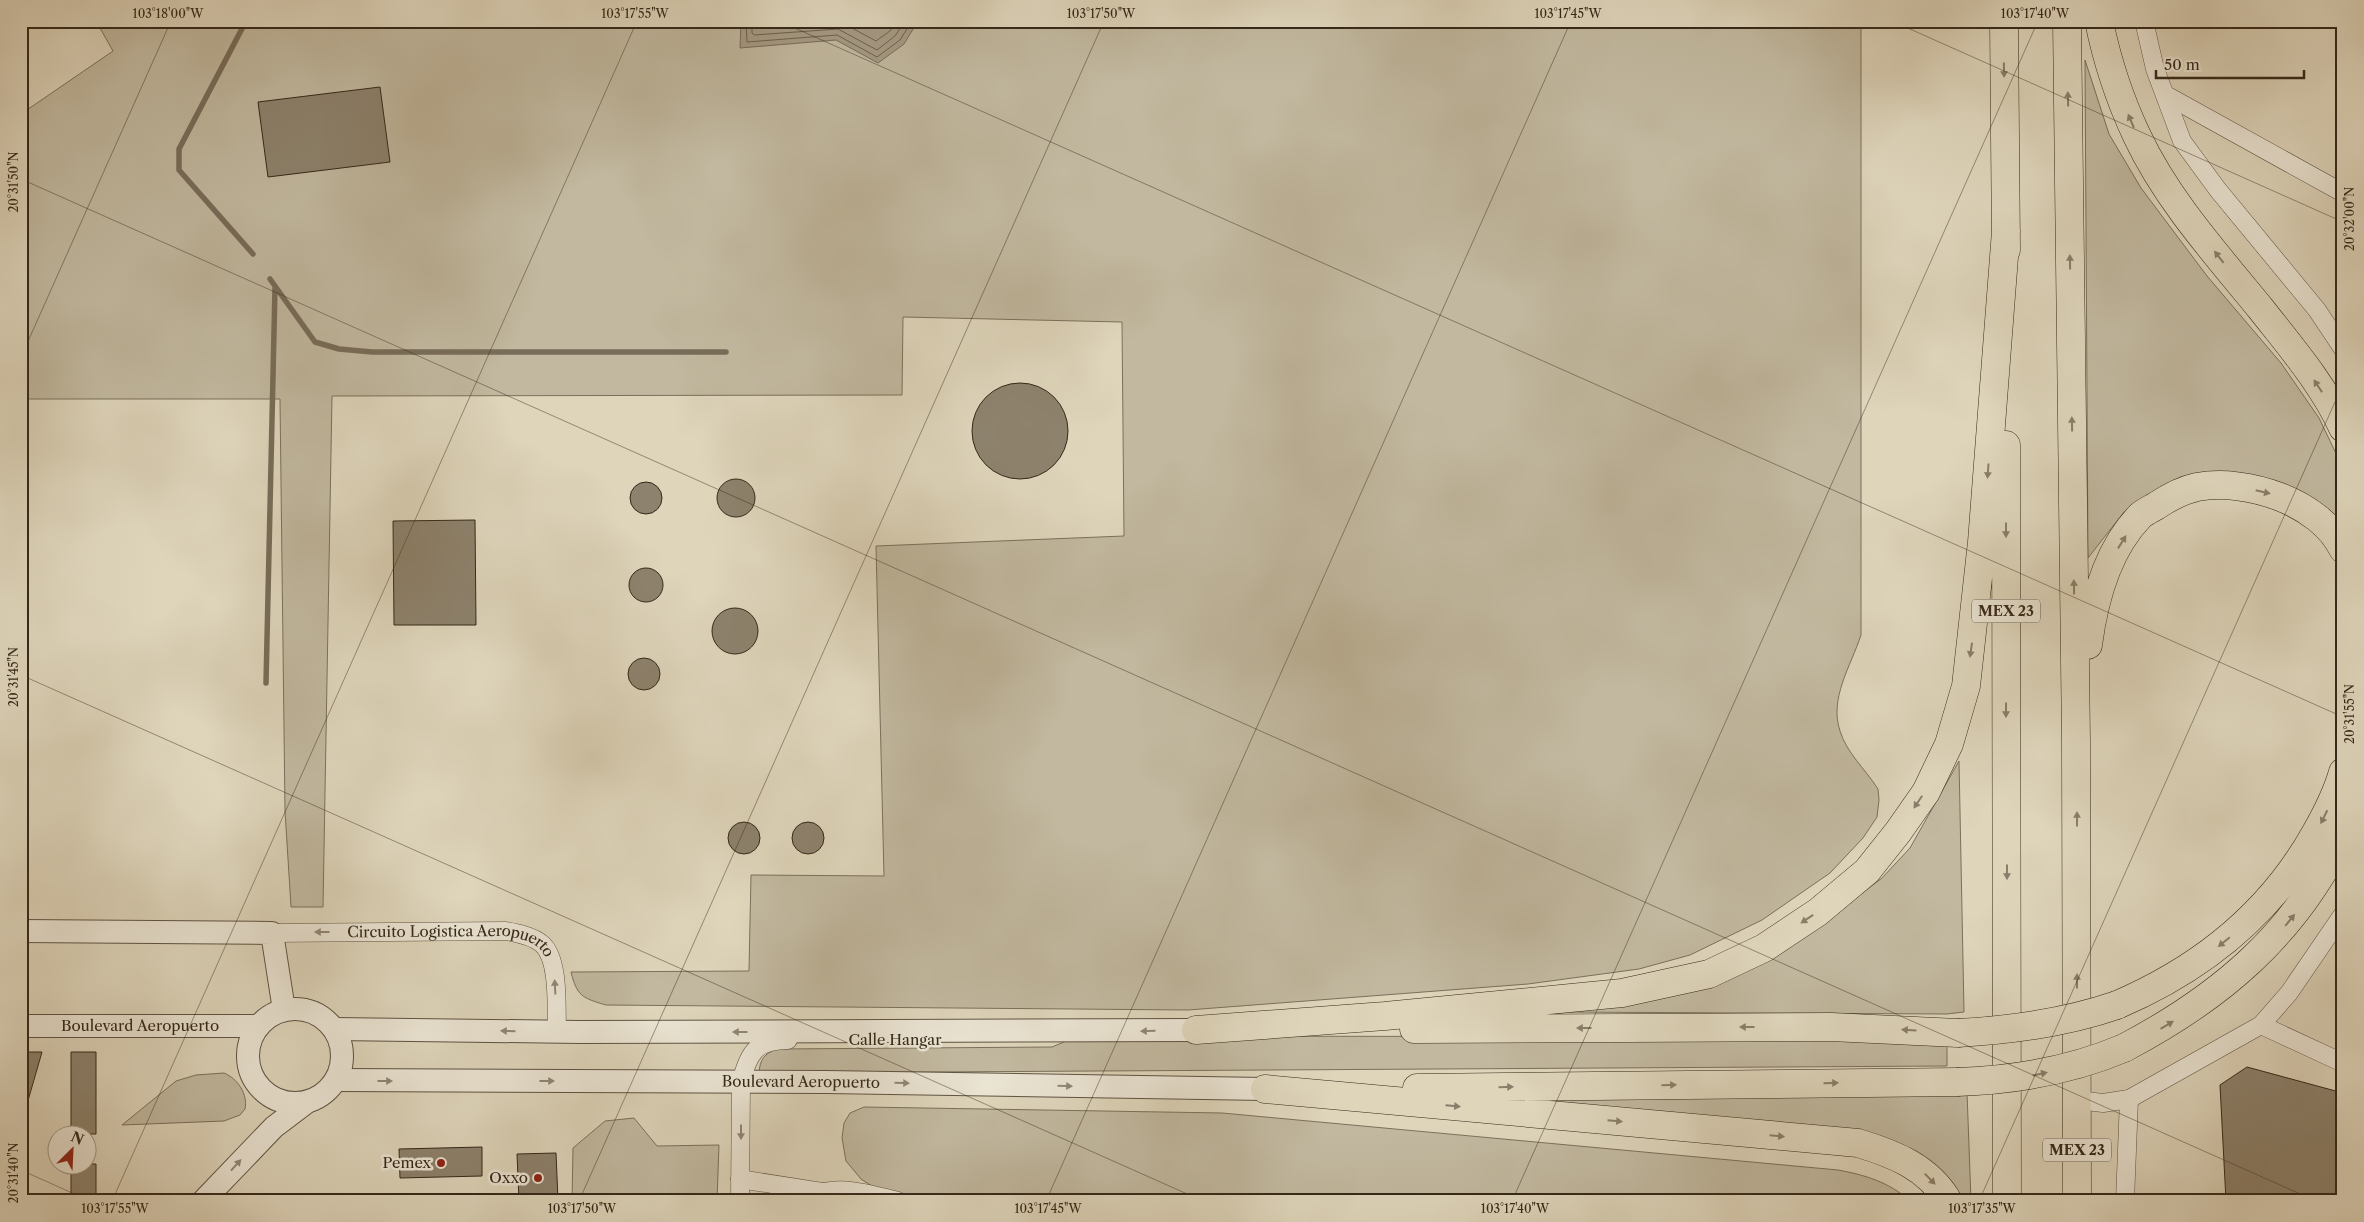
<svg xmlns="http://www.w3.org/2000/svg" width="2364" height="1222" font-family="'Libre Caslon Text',serif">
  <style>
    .green { fill: #c1b89f; stroke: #7b705c }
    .water { fill: #a59a84; stroke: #786c59 }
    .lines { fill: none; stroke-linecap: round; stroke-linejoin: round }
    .shore { stroke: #6d614e; stroke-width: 1 }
    .stream { stroke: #786c59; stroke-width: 5.5 }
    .building { fill: #8d826d; stroke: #352819 }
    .minor-casing { stroke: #5f5342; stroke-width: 19 }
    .tertiary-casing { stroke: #5f5342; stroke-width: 24 }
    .trunk-casing { stroke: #352819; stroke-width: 29 }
    .minor { stroke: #eae4d3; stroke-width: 18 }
    .tertiary { stroke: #eae4d3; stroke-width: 22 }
    .trunk { stroke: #ded5bb; stroke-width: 28 }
    .trunk-bridge-casing { stroke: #352819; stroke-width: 29; stroke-linecap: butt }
    .trunk-bridge { stroke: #ded5bb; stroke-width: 28 }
    .oneway { fill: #8a7e6a }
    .oneway2 { fill: #908676 }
    .ticks { fill: none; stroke: #352819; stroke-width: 1; stroke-opacity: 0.45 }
    .poi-dot { fill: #8f2418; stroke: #eae4d3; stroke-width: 2 }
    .labels { text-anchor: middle; stroke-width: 5; stroke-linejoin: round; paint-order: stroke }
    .shield { fill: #eae4d3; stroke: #6b6051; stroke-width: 1 }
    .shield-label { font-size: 14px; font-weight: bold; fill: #352819 }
    .street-label { font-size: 15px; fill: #352819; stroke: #eae4d3 }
    .poi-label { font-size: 15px; fill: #352819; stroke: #eae4d3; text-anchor: end }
    .neatline { fill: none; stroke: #352819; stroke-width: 2 }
    .ticks-label { font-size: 12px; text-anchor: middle; fill: #352819 }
  </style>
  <rect width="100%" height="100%" fill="#ded5bb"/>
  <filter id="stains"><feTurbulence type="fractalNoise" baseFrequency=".004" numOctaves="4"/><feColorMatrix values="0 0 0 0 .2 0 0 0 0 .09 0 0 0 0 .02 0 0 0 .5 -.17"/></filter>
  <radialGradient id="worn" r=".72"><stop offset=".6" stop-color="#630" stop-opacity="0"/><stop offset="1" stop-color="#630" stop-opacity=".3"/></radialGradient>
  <path class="green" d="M96,21H1861V635C1851,666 1829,698 1840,731C1846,752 1866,770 1878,789L1879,800L1877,817L1863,838L1830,873L1762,920L1690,955L1639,969L1528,984L1188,1010L606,1005C582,998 577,996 571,972L749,971L751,875L884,876L876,546L1124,536L1122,322L903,317L902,395L332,396L323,907H291L285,811L280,399H21V114L113,51Z
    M2085,60L2109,134L2141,188L2207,276L2281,363L2319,418L2343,468V531L2318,503L2169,487L2124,512L2088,558Z
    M1959,761L1964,1012L1947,1014L1556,1012L1711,987L1757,966L1813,931L1882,878L1910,848Z
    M1078,1036L1947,1037V1066L759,1073C760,1059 764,1054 777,1049L1052,1047Z
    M224,1073C238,1079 248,1094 245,1109L240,1115L224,1121L122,1125L176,1081L196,1075Z
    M1449,1092H1967L1971,1201H1961L1929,1162Z
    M864,1107L1222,1113L1838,1170C1865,1175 1889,1182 1910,1201H1079L905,1196L878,1190L861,1179L846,1161L842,1138L844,1123L850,1113Z
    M634,1118L657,1146L719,1145L717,1201H572L573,1148L605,1121Z"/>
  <path class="water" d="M741,21H918L904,44L878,63L836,40L740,48Z"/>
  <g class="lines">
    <path class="shore" d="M746,21L747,42L837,35L877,57L900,40L912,21
      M752,21V33L754,35L838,29L877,50L895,36L905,21
      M760,21L762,27L832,21
      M839,21L876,41L890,31L896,21"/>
    <path class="stream" d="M246,21L179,149V170L253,254
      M270,279L315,342L339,349L372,352H726
      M266,683L275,288"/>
  </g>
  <path class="building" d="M380,87L390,162L268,177L258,102Z
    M972 431a48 48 0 1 1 96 0a48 48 0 1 1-96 0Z
    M717 498a19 19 0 1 1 38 0a19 19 0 1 1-38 0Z
    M630 498a16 16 0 1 1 32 0a16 16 0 1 1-32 0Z
    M475,520L476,625H394L393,521Z
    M629 585a17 17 0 1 1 34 0a17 17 0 1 1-34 0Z
    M712 631a23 23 0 1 1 46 0a23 23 0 1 1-46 0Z
    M628 674a16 16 0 1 1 32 0a16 16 0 1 1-32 0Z
    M728 838a16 16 0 1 1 32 0a16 16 0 1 1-32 0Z
    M792 838a16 16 0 1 1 32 0a16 16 0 1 1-32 0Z
    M21,1052H42L25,1111L21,1110Z
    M71,1052H96V1134H71Z
    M2247,1067L2343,1093V1201H2226L2220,1085Z
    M482,1147V1176L400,1178L399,1149Z
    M556,1153L558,1201H519L517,1154Z
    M71,1164H96V1195H71Z"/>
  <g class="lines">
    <defs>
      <g id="minor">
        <path d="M2144,21L2155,69L2182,141L2218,190L2317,310L2343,349"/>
        <path d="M2166,95L2343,193"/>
        <path id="s1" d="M272,933L506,931C517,933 533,936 542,944C560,960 556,1009 557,1031"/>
        <path d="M2261,1025L2343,1063"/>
        <path d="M2077,1100L2103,1103L2129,1099L2261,1025L2289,993L2343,914"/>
        <path d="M740,1179L822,1192"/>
        <path d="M740,1201L741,1083C748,1053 756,1040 788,1040"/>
        <path d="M806,1201C833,1181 868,1194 898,1201"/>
        <path d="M2125,1201L2129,1099"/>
      </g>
      <g id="tertiary">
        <path d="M21,931L272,933L284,1010"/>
        <circle cx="295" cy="1056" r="47"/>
        <path id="s2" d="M21,1026H258"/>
        <path d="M334,1029L580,1032L1196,1030"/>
        <path id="s3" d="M336,1080L826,1082L1265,1089"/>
        <path d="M203,1201L274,1127L307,1102"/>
      </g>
      <path id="trunk" d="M2004,21L2006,250
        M2067,21L2076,741L2077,1201
        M2099,21C2107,61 2120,100 2137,136C2167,200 2217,255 2261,309C2290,346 2323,384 2343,428
        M2006,445L2007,1201
        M2088,645C2094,599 2107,550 2140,516C2144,512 2151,509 2156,506C2168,498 2183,490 2197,487C2247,478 2320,502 2343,549
        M2117,1005C2201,969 2270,914 2315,834C2326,815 2337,793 2343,772
        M1414,1029L1831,1027L1958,1033
        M1196,1030L1385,1016L1622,993L1709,974L1764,948L1818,912L1867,871L1898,832L1926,792L1949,744L1966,686L1982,542L2006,231
        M2124,1048C2221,997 2294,935 2343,835
        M1417,1088L1957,1082
        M1265,1089L1858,1143C1894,1154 1928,1167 1948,1201"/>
    </defs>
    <use href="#minor" class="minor-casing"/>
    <use href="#tertiary" class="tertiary-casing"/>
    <use href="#trunk" class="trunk-casing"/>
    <use href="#minor" class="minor"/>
    <use href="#tertiary" class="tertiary"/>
    <use href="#trunk" class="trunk"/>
    <defs>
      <path id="trunk-bridge" d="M1958,1033C2013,1030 2065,1023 2117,1005
        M1957,1082C2015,1080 2070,1071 2124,1048"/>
    </defs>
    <use href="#trunk-bridge" class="trunk-bridge-casing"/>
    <use href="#trunk-bridge" class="trunk-bridge"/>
  </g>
  <defs><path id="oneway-solid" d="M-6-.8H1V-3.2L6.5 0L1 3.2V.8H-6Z" transform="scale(1.25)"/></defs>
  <g class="oneway">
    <use href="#oneway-solid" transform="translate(2004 70) rotate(89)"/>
    <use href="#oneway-solid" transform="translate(2068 99) rotate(-91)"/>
    <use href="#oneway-solid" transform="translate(2131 121) rotate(-113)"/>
    <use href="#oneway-solid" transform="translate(2219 257) rotate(-128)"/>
    <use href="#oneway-solid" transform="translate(2070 262) rotate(-91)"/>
    <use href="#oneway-solid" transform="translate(2318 386) rotate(-123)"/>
    <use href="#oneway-solid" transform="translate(2072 424) rotate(-91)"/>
    <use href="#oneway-solid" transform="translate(1988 471) rotate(94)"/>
    <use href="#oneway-solid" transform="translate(2263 492) rotate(13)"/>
    <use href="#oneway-solid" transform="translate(2006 530) rotate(90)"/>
    <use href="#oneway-solid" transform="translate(2122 542) rotate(-58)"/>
    <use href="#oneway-solid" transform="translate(2074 587) rotate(-91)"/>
    <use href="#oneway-solid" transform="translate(1971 650) rotate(98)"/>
    <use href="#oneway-solid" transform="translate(2006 710) rotate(90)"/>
    <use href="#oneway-solid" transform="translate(1918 802) rotate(124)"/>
    <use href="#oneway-solid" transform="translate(2324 817) rotate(116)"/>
    <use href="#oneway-solid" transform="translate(2077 819) rotate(-90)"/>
    <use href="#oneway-solid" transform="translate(2007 872) rotate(90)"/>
    <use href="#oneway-solid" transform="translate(1807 919) rotate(146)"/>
    <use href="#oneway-solid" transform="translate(2290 920) rotate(-51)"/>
    <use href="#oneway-solid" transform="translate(2224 942) rotate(141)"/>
    <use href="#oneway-solid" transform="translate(2077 981) rotate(-90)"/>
    <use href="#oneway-solid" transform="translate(2167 1025) rotate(-31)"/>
    <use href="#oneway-solid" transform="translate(1747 1027) rotate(180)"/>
    <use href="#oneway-solid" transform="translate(1584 1028) rotate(180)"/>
    <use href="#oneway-solid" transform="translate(1909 1030) rotate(-177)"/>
    <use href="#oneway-solid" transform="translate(2040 1074) rotate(-12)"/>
    <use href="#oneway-solid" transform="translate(1831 1083) rotate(-1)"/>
    <use href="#oneway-solid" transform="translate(1669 1085) rotate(-1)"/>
    <use href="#oneway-solid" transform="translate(1506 1087) rotate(-1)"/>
    <use href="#oneway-solid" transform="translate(1453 1106) rotate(5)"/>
    <use href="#oneway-solid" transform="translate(1615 1121) rotate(5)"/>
    <use href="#oneway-solid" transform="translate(1777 1136) rotate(5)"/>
    <use href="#oneway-solid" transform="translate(1930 1179) rotate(46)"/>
  </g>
  <g class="oneway2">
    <use href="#oneway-solid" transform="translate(322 932) rotate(180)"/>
    <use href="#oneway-solid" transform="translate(555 987) rotate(-93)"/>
    <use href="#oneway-solid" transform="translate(508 1031) rotate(-179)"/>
    <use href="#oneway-solid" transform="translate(1148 1031) rotate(179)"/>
    <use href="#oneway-solid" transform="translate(740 1032) rotate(-180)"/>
    <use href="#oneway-solid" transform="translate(385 1081)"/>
    <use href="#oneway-solid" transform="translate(547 1081)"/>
    <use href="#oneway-solid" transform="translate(902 1083) rotate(1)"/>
    <use href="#oneway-solid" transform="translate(1065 1086) rotate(1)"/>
    <use href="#oneway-solid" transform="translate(741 1132) rotate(90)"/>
    <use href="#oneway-solid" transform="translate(236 1165) rotate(-48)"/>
  </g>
  <path class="ticks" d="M779,21L2343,717M1892,21L2343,222M21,179L2316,1201M21,357L171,21M21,675L1203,1201M21,1170L90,1201M112,1201L637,21M579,1201L1104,21M1046,1201L1571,21M1512,1201L2038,21M1979,1201L2343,384"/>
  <g class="poi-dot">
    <circle cx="441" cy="1163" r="5"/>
    <circle cx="538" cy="1178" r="5"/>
  </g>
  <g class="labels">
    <g class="shield">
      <rect x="1972" y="599.5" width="68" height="23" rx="4"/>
      <rect x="2043" y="1138.5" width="68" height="23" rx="4"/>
    </g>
    <g class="shield-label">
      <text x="2006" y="616">MEX 23</text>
      <text x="2077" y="1155">MEX 23</text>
    </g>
    <g class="street-label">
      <text dy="5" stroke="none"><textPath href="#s1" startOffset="181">Circuito Logistica Aeropuerto</textPath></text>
      <text dy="5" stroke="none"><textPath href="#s2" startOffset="119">Boulevard Aeropuerto</textPath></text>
      <text x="895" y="1045">Calle Hangar</text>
      <text dy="5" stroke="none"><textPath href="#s3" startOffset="465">Boulevard Aeropuerto</textPath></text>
    </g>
    <g class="poi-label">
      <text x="431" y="1168">Pemex</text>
      <text x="528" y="1183">Oxxo</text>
    </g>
  </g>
  <rect width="2364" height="1222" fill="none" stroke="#ded5bb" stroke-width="55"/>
  <g transform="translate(72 1150) rotate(24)"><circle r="24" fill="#eae4d3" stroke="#a29989"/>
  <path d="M0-4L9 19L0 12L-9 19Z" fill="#8f2418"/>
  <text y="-8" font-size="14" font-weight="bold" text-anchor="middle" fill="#352819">N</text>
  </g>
  <path d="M2156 70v8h148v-8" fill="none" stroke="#352819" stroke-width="2.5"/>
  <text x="2164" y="70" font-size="15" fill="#352819" stroke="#eae4d3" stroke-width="4" paint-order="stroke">50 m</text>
  <rect x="28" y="28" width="2308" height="1166" class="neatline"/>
  <g class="ticks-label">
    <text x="168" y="18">103°18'00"W</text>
    <text x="635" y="18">103°17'55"W</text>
    <text x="1101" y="18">103°17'50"W</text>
    <text x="1568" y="18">103°17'45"W</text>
    <text x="2035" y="18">103°17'40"W</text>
    <text transform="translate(14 182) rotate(-90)" y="4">20°31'50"N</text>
    <text transform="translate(2350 219) rotate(-90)" y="4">20°32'00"N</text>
    <text transform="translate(14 677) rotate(-90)" y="4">20°31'45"N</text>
    <text transform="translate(2350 714) rotate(-90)" y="4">20°31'55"N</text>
    <text transform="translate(14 1173) rotate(-90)" y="4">20°31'40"N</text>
    <text x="115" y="1213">103°17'55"W</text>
    <text x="582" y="1213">103°17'50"W</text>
    <text x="1048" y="1213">103°17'45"W</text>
    <text x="1515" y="1213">103°17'40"W</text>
    <text x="1982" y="1213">103°17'35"W</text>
  </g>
  <rect width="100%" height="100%" filter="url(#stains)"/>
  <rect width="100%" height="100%" fill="url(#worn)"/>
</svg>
